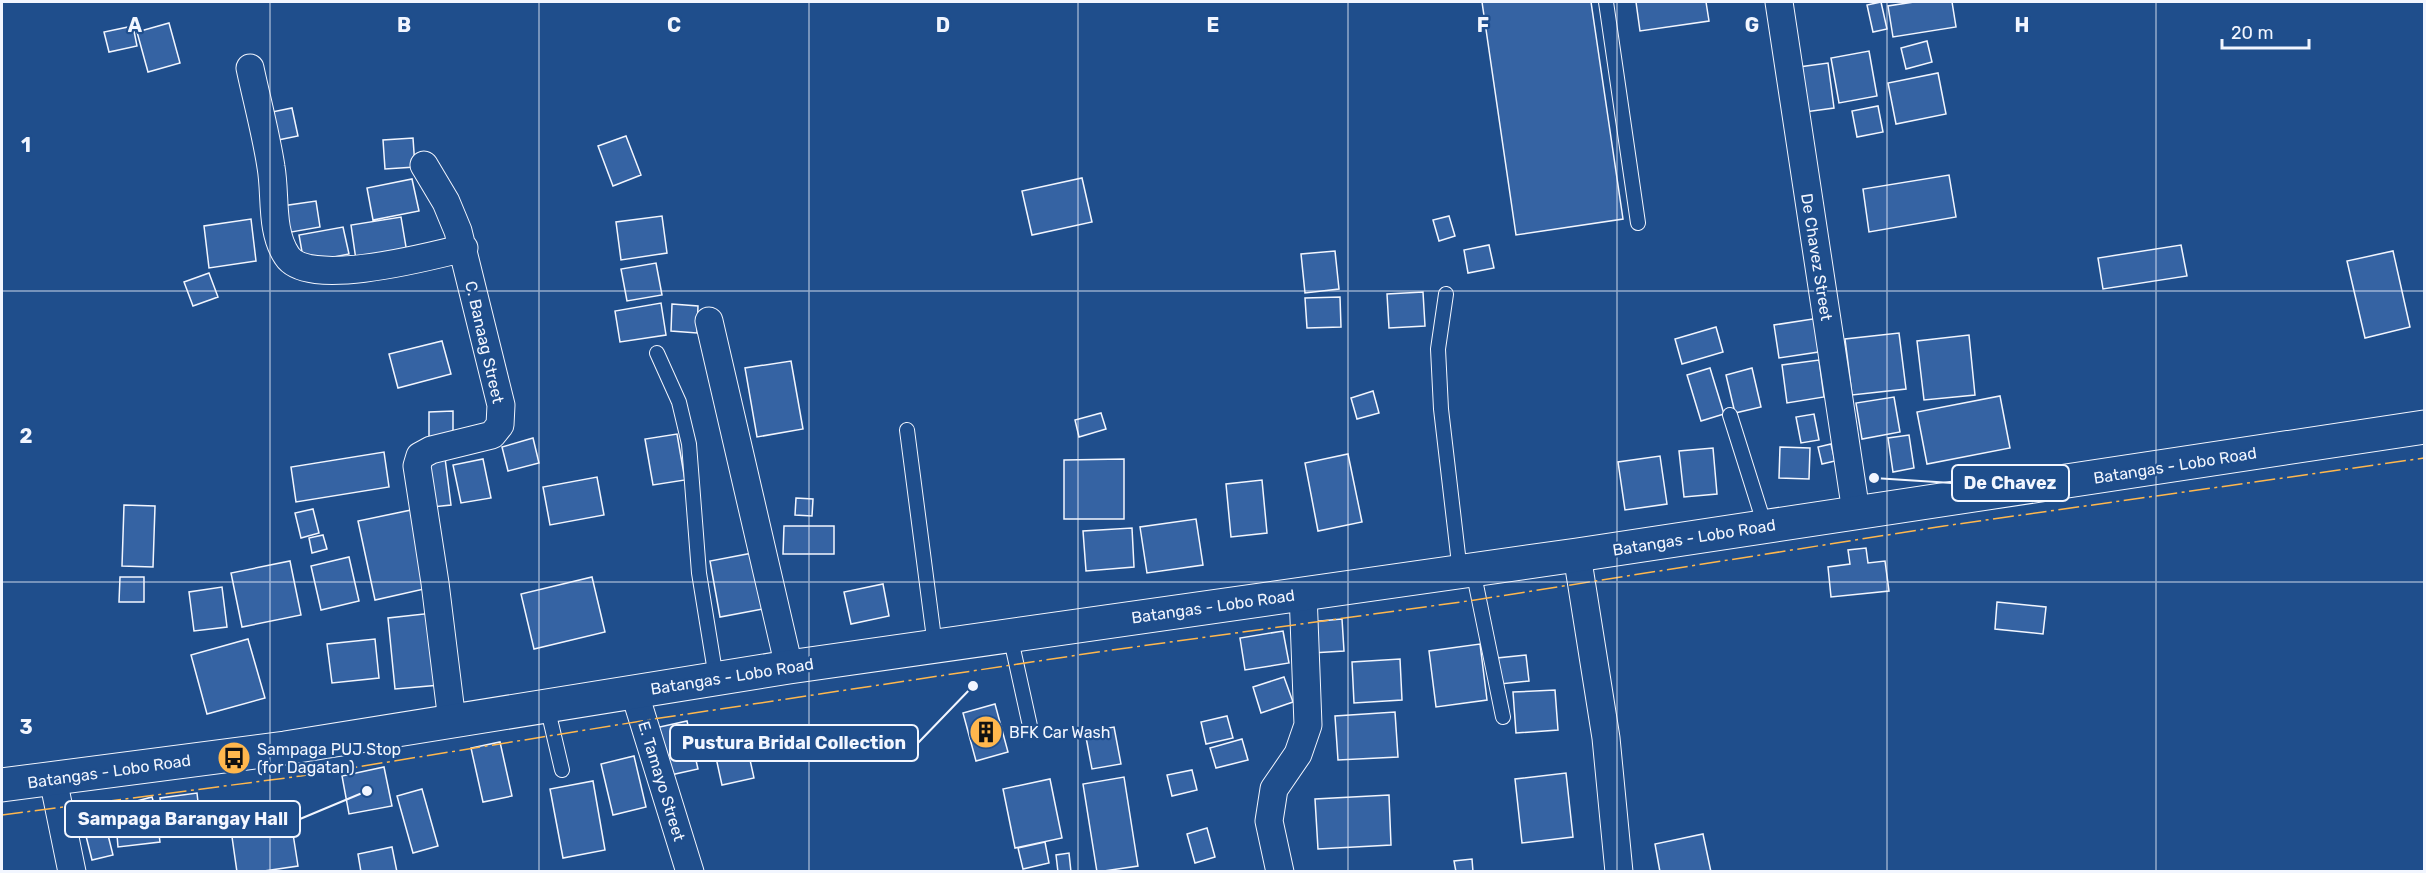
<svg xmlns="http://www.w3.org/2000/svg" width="2426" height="873" font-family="Rubik,sans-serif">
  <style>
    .building { fill: #3563a3; stroke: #f2f6ff; stroke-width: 1.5 }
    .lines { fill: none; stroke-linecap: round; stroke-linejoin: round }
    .service-casing { stroke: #f2f6ff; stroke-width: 16 }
    .minor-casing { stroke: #f2f6ff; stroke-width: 29 }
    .primary-casing { stroke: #f2f6ff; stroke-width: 35 }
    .service { stroke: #1f4e8c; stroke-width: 14 }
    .minor { stroke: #1f4e8c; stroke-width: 27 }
    .primary { stroke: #1f4e8c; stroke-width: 33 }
    .power { stroke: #ffb74d; stroke-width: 1.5; stroke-dasharray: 21 4.5 3 4.5; stroke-linecap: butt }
    .grid { fill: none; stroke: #f2f6ff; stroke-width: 1.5; stroke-opacity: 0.55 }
    .labels { text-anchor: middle; stroke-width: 4.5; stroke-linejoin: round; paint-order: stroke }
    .street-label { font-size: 16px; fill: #f2f6ff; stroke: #1f4e8c }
    .poi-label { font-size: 16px; fill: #f2f6ff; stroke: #1f4e8c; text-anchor: start }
    .grid-label { font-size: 20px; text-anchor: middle; font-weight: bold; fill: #f2f6ff; stroke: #1f4e8c; stroke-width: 4.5; stroke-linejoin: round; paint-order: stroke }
    .leader { fill: none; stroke: #f2f6ff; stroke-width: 2 }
    .callout-dot { fill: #f2f6ff; stroke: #1f4e8c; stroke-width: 2 }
    .callout { fill: #1f4e8c; stroke: #f2f6ff; stroke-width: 2 }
    .callout-label { font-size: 18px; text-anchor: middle; font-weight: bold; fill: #f2f6ff }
  </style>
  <rect width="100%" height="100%" fill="#1f4e8c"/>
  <path class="building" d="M1482,2H1591L1623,219L1516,235Z
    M1636,2H1706L1709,21L1640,31Z
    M1881,2L1887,29L1873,32L1867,5Z
    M1914,2H1952L1956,27L1893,37L1888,6Z
    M169,23L180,63L148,72L137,32Z
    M133,26L137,46L109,52L104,32Z
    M1927,41L1932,62L1906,69L1901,48Z
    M1869,51L1877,96L1839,103L1831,58Z
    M1828,63L1834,108L1805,112L1799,67Z
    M1938,73L1946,114L1896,124L1888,83Z
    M1878,106L1883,132L1857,137L1852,111Z
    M292,108L298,136L273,141L267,113Z
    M626,136L641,175L613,186L598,146Z
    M413,138L415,167L385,169L383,140Z
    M1949,175L1956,217L1869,232L1863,189Z
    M1082,178L1092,222L1032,235L1022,191Z
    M412,179L419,211L373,220L367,188Z
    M316,201L320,227L286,233L282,206Z
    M662,216L667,253L621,260L616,222Z
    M1449,216L1455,236L1439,241L1433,220Z
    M401,217L408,259L357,267L351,225Z
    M251,219L256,261L209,268L204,226Z
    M343,227L349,254L304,263L299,235Z
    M1489,245L1494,268L1468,273L1464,250Z
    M2181,245L2187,276L2103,289L2098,258Z
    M1335,251L1339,289L1305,293L1301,254Z
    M2393,251L2410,327L2365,338L2347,261Z
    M656,263L662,295L627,301L621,269Z
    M209,273L218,297L193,306L184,282Z
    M1423,292L1425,326L1389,328L1387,294Z
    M1340,297L1341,327L1307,328L1305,298Z
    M661,303L666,335L620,342L615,311Z
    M672,304L698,306L697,333L671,331Z
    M1819,318L1825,351L1779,358L1774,325Z
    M1716,327L1723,352L1682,364L1675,339Z
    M1899,333L1906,389L1852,395L1845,339Z
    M1969,335L1975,395L1924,400L1917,341Z
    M442,341L451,374L398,388L389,354Z
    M1819,360L1824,397L1787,403L1782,365Z
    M791,361L803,429L757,437L745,368Z
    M1710,368L1724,414L1701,421L1687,375Z
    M1752,368L1761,407L1735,413L1726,375Z
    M1373,391L1379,413L1357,419L1351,398Z
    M2000,396L2010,448L1927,464L1917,412Z
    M1894,397L1900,432L1862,439L1856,403Z
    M453,411V438L429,439V412Z
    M1101,413L1106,429L1079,437L1075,420Z
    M1814,414L1819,440L1801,443L1796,417Z
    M677,434L685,480L653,485L645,439Z
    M1909,435L1914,468L1893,472L1888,438Z
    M533,438L539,463L508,471L502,447Z
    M1831,444L1835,461L1822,464L1818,447Z
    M1780,447L1810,448L1809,479L1779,478Z
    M1713,448L1717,494L1684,497L1679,451Z
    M384,452L389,487L296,502L291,467Z
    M1348,454L1362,522L1318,531L1305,463Z
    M1660,456L1667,504L1625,510L1618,462Z
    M445,458L451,505L432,507L427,460Z
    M483,459L491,498L461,503L453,465Z
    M1124,459V519H1064V460Z
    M597,477L604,515L550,525L543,487Z
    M1262,480L1267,533L1231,537L1226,484Z
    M796,498L813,499L812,516L795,515Z
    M124,505L155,506L153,567L122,566Z
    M313,509L319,533L301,538L295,513Z
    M416,509L433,587L375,600L358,521Z
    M1196,519L1203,565L1147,573L1140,527Z
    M784,526H834V554H783Z
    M1132,528L1134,567L1086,571L1083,531Z
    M323,535L327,549L312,553L309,538Z
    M1866,548L1868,563L1885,561L1889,591L1831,597L1828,567L1850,564L1848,550Z
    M758,552L768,608L720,617L710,561Z
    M349,557L359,601L321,610L311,566Z
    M290,561L301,615L242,627L231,573Z
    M120,577H144V602H119Z
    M592,577L605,632L534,649L521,594Z
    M883,584L889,616L851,624L844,592Z
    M222,587L227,627L194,631L189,592Z
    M1997,602L2046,607L2043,634L1995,629Z
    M433,613L440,685L395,689L388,618Z
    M1342,619L1344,651L1312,653L1309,622Z
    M1283,631L1289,663L1245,670L1240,638Z
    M248,639L265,698L207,714L191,655Z
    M375,639L379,678L332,683L327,644Z
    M1480,644L1487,700L1436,707L1429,651Z
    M1526,655L1529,681L1500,684L1497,658Z
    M1400,659L1402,700L1354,703L1352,662Z
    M1284,677L1293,702L1261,713L1253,687Z
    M1555,690L1558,730L1516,733L1513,692Z
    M995,704L1008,752L976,761L963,713Z
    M1395,712L1398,757L1338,760L1335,716Z
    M1227,716L1233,738L1206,744L1201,722Z
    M687,721L698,769L666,776L655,728Z
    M1114,727L1121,764L1092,769L1085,732Z
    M745,737L754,778L722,785L713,744Z
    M1242,739L1248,760L1216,768L1210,748Z
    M500,742L512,796L483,802L471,748Z
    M634,756L646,807L613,815L601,764Z
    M384,767L392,806L349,814L342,776Z
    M1192,770L1197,790L1172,796L1167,775Z
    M1566,773L1573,837L1522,843L1515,779Z
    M1124,777L1138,866L1097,872L1083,784Z
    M1050,779L1062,838L1015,848L1003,789Z
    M593,781L605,850L563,858L550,789Z
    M422,789L438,846L413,853L397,796Z
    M197,793L199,811L162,816L160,798Z
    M1389,795L1391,845L1318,849L1315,799Z
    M152,797L156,811L133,816L129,803Z
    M157,819L160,842L118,847L116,823Z
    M291,821L298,866L257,872H237L231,830Z
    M1207,828L1215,857L1195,863L1187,834Z
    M107,831L113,855L92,860L86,836Z
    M1703,834L1711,872H1660L1655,844Z
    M1045,842L1049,863L1023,869L1018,848Z
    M392,847L397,872H361L358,854Z
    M1069,853L1071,872H1058L1056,855Z
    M1472,859L1473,872H1456L1454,861Z"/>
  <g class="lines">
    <defs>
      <path id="service" d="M1606,2L1638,223
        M1446,294L1438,349L1441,409L1460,572
        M657,353L679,402L689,444L699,573L716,678
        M1730,415L1765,526
        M907,430L935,646
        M1473,570L1503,717
        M1010,635L1030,726
        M547,706L562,770"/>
      <path id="minor" d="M1779,2L1856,512
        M250,68C257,101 266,134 271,167C276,195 270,231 287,256C308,289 431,256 464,248
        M424,165L446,202L458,231L501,405L500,425L492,435L431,450L420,456L417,466L435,583L452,721
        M709,321L789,667
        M1577,555L1606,738L1619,872
        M634,691L690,872
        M53,779L72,872
        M1280,872L1269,821L1274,789L1298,754L1308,725L1303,593"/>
      <path id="primary" d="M2,785L285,748L789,667L1577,555L2424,427"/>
    </defs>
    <use href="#service" class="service-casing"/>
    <use href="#minor" class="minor-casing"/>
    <use href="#primary" class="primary-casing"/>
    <use href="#service" class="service"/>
    <use href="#minor" class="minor"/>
    <use href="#primary" class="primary"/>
    <path class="power" d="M2,815L301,776L654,719L1098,652L1475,600L1944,526L2424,458"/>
  </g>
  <path class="grid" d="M270,2V872M539,2V872M809,2V872M1078,2V872M1348,2V872M1617,2V872M1887,2V872M2156,2V872M2,291H2424M2,582H2424"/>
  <defs>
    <symbol id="building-disc" viewBox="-11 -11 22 22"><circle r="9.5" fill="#ffb74d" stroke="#1f4e8c"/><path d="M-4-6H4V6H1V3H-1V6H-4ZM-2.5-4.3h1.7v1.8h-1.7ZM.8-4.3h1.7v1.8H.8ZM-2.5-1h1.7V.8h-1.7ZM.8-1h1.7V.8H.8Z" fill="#111"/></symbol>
    <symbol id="bus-disc" viewBox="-11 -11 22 22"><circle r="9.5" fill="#ffb74d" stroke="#1f4e8c"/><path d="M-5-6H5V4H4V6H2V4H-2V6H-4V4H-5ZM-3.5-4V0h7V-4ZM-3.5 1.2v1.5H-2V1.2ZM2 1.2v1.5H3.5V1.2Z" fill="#111"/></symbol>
  </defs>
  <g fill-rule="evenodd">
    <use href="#building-disc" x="967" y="713" width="38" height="38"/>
    <use href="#bus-disc" x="215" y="739" width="38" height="38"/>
  </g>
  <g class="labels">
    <g class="street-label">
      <text transform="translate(1817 257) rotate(81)" y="6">De Chavez Street</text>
      <text transform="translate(485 342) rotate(77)" y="6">C. Banaag Street</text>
      <text transform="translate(2175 465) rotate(-9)" y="6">Batangas - Lobo Road</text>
      <text transform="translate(1694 537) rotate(-9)" y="6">Batangas - Lobo Road</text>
      <text transform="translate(1213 606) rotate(-8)" y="6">Batangas - Lobo Road</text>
      <text transform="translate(732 676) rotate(-9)" y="6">Batangas - Lobo Road</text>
      <text transform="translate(109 771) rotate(-8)" y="6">Batangas - Lobo Road</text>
      <text transform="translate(662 781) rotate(73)" y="6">E. Tamayo Street</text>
    </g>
    <g class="poi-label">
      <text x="1009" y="738">BFK Car Wash</text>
      <text x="257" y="755">Sampaga PUJ Stop<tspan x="257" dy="18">(for Dagatan)</tspan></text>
    </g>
  </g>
  <g class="grid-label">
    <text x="135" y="32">A</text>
    <text x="404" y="32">B</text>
    <text x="674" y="32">C</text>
    <text x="943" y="32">D</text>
    <text x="1213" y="32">E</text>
    <text x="1483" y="32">F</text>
    <text x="1752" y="32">G</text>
    <text x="2022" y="32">H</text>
    <text x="26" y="152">1</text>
    <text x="26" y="443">2</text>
    <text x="26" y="734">3</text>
  </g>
  <path class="leader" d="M1874 478L1952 483M973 686L918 743M367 791L300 819"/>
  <g class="callout-dot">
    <circle cx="1874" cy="478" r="6"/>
    <circle cx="973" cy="686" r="6"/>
    <circle cx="367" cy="791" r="6"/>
  </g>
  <g class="callout">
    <rect x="1952" y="465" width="117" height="36" rx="6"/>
    <rect x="670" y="725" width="248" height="36" rx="6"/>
    <rect x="65" y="801" width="235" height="36" rx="6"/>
  </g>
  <g class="callout-label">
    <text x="2010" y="489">De Chavez</text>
    <text x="794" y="749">Pustura Bridal Collection</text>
    <text x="183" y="825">Sampaga Barangay Hall</text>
  </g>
  <rect width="2426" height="873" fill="none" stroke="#f2f6ff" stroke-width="6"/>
  <path d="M2222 39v9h87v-9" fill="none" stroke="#f2f6ff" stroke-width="3"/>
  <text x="2231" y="39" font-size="18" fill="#f2f6ff" stroke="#1f4e8c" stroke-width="4.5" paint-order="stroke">20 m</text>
</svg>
